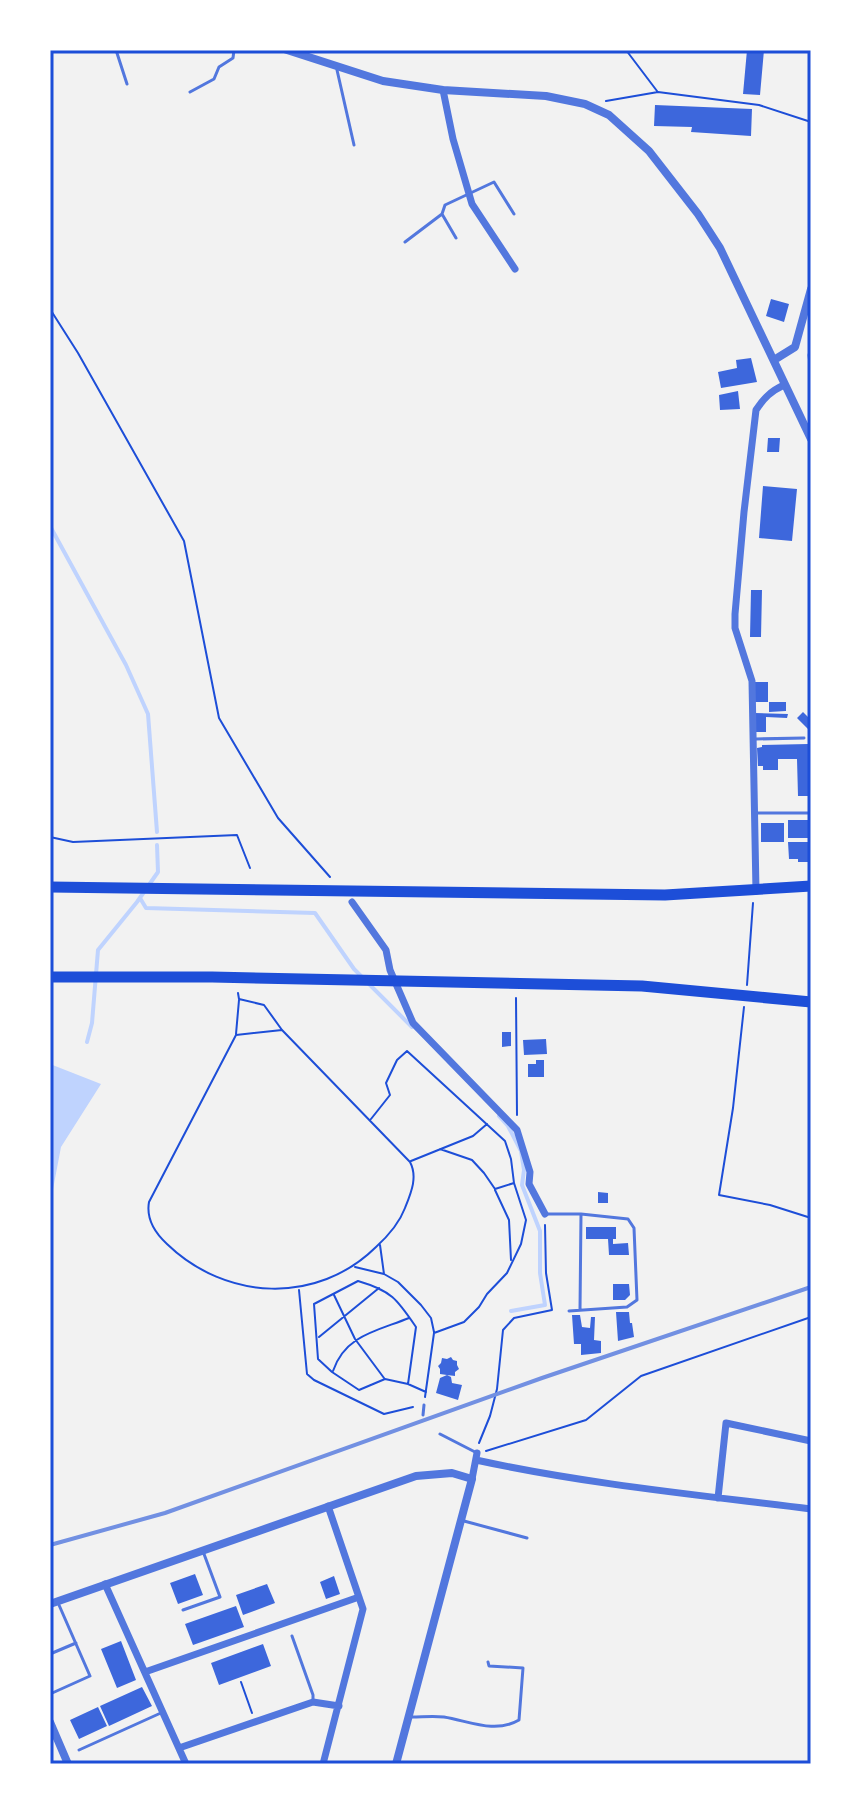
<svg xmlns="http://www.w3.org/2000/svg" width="861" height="1814" font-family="'Fira Sans Condensed',sans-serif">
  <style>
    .water { fill: #bfd3fe }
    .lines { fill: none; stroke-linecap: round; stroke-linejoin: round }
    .stream { stroke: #bfd3fe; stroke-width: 4 }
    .building { fill: #3d67dc }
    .path { stroke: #1d4ed8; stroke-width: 2 }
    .service { stroke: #5277de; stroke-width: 3 }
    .minor { stroke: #5277de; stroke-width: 7 }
    .tertiary { stroke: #5277de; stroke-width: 8 }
    .trunk { stroke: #1d4ed8; stroke-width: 11 }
    .rail { stroke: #7290e2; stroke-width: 4 }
    .neatline { fill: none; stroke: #1d4ed8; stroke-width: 3 }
  </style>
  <rect width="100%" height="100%" fill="#f2f2f2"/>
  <path class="water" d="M50,1064L101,1084L61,1147L50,1205Z"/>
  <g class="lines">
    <path class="stream" d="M50,526L126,665L148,714L157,832
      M140,898L146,908L315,913L354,969L361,976
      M367,982L412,1027
      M87,1042L92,1023L98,950L137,902L158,872L157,845
      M499,1116L508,1126L521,1151L524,1170L522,1185L540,1231V1273L545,1305L511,1311"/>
  </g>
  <path class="building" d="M747,50H764L760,95L743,94Z
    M655,105L752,109L751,136L691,132L692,127L654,126Z
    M771,299L789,304L784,322L766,316Z
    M751,358L757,382L721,388L718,372L737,368L736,360Z
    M738,391L740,409L720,410L719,395Z
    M768,438H780L779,452H767Z
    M763,486L797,489L792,541L759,538Z
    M751,590H762L761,637H750Z
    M755,682H768V702H755Z
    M769,702H786V711L769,712Z
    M803,712L811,720V732L797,718Z
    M755,713L788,714L787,718L766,717V732H755Z
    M808,744L809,796H798L797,759H778V770H763V766H758L757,748L762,747V745Z
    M788,820H811V838H788Z
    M761,823H784V842H761Z
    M788,842H808V862H798V859H789Z
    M502,1032H511V1046L502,1047Z
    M546,1039L547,1054L524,1055L523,1040Z
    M536,1060H544V1077H528V1064H536Z
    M598,1192L608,1193V1203H598Z
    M586,1227H616V1239H613V1244L628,1243L629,1255H609L608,1239H586Z
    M613,1284H629L630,1295L625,1300H613Z
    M616,1312H629L630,1323H632L634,1337L618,1341Z
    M572,1315H580L582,1327L590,1328L591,1317H595L594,1340L601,1341V1353L581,1355V1344H574Z
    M451,1357L453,1360L457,1361V1365L459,1369L455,1372V1376L447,1375L451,1377L452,1383L462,1385L458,1400L436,1393L440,1378L447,1375L440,1374V1369L438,1366L441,1363L442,1358L447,1359Z
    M195,1574L203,1595L178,1604L170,1583Z
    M334,1576L340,1594L326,1599L320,1582Z
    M267,1584L275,1603L243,1615L236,1595Z
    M236,1606L244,1627L193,1645L185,1624Z
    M121,1641L136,1680L117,1688L101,1649Z
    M263,1644L271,1666L219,1685L211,1663Z
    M142,1687L152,1706L109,1726L100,1706Z
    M98,1707L107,1726L79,1739L70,1720Z"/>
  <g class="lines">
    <path class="path" d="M626,50L657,91
      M606,101L658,92L759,105L811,122
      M50,309L78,353L184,541L219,718L278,818L330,877
      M50,837L73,842L237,835L250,868
      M747,985L753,903
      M238,993L239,999L264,1005L282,1030L410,1162C418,1177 411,1193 405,1208C399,1224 388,1236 376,1247C317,1305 226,1301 167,1244C155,1233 146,1219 149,1202L236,1035L282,1030
      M516,998L517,1115
      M744,1007L733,1108L719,1195L770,1205L811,1218
      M236,1034L239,1000
      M371,1119L390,1095L386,1083L397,1060L407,1051L505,1141L511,1159L514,1183L526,1220L521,1244L507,1273L487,1294L479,1307L464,1322L434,1333L425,1397
      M440,1149L472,1160L484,1173L495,1189L514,1183
      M411,1161L473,1136L487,1124
      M495,1190L509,1220L511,1260
      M380,1245L384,1274
      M355,1267L384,1274L398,1282L421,1305L431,1318L434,1332
      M299,1290L307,1374L314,1380L384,1414L413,1407
      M334,1295L355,1339L384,1378
      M319,1337L379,1288
      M333,1371C345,1335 377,1331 409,1318
      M408,1384L416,1327C397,1299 392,1291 358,1281L314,1304L318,1359L332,1372L359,1390L385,1379L408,1384L426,1392
      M479,1443L490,1416L497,1389L503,1330L514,1318L552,1310L546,1273L545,1225
      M486,1451L586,1420L641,1376L811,1317
      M241,1682L252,1713"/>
    <path class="service" d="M116,50L127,84
      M337,70L354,145
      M190,92L214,79L219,67L233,58L234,50
      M442,214L456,238
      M405,242L442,214L445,205L494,182L514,214
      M811,347L809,355L811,372
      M756,739L804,738
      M758,813H811
      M545,1214H581L628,1219L634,1228L637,1300L627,1307L569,1311
      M580,1310L581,1214
      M423,1415L424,1405
      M440,1434L477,1453
      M464,1521L527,1538
      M183,1610L220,1597L204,1554
      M292,1636L313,1695V1702
      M50,1654L76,1643
      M50,1694L90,1676L59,1605
      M412,1717C422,1717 433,1716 444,1717C469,1721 495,1734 519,1720L523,1668L489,1666L488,1662
      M79,1750L163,1712"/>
    <path class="minor" d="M443,90L453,139L472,204L515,269
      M756,891L752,681L735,628V614L744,512L756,410C764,398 771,391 784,385
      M352,902L386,950L390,970L413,1023L517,1130L530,1172L529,1184L545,1214
      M476,1460C586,1484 699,1495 811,1509
      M472,1479L477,1453
      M718,1498L726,1423L811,1441
      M105,1584L186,1764
      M145,1672L359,1597
      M179,1748L313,1702L339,1706
      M323,1764L363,1609L328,1506"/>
    <path class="tertiary" d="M287,50L383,81L443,90L546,96L585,104L609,115L649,151L698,214L720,248L811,439
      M774,360L795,347L811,289
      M50,1604L416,1476L452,1473L472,1479L396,1764
      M50,1722L68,1764"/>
    <path class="trunk" d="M50,887L665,895L811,886
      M50,977H212L642,986L811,1002"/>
    <path class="rail" d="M50,1545L165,1513L542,1378L811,1287"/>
  </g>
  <rect width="861" height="1814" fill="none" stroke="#ffffff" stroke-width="104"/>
  <rect x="52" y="52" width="757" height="1710" class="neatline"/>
</svg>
